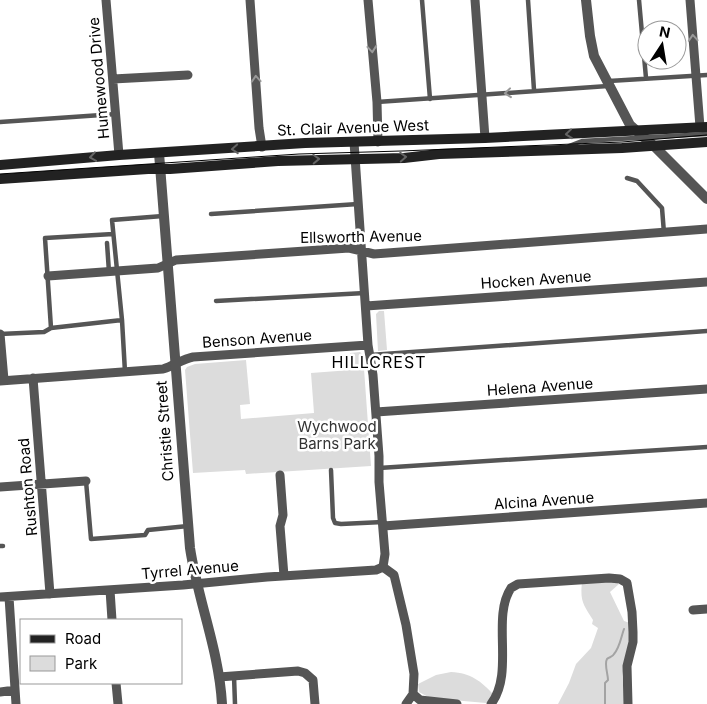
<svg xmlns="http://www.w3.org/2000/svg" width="707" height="704" font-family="Inter,sans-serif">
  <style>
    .green { fill: #dcdcdc }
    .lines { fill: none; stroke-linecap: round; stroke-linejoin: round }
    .stream { stroke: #a3a3a3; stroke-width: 2 }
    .service { stroke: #555; stroke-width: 4.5 }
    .minor { stroke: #555; stroke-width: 9 }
    .tertiary { stroke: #555; stroke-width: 10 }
    .secondary { stroke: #222; stroke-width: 10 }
    .tram { stroke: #000; stroke-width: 1 }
    .oneway { stroke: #999 }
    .oneway2 { stroke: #646464 }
    .labels { text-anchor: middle; stroke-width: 5; stroke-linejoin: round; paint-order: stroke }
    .street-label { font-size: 15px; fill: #000; stroke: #fff }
    .park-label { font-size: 15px; fill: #333; stroke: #fff }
    .neighbourhood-label { font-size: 16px; letter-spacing: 1px; fill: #000; stroke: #fff }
  </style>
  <rect width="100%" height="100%" fill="#fff"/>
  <path class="green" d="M379,311H384L387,350L378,351L376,314Z
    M350,353L360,352L363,355L371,466L246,474L245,470L193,473L185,370L187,367L195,364L246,360L250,404L240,405L241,419L314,413L311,373L351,370Z
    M582,582H616L619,584L610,592L624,621L630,623L629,644L622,676L625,704H558L569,683L576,664L591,648L598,628L592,624L593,620C583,604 580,601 582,582Z
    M451,672C471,673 481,681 494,695L491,701L486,703L430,698L419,692L418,684L436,675Z"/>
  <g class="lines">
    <path class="stream" d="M605,704V683L608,680C608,674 604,664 607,659C609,657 613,657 614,654C620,647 621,637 624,629"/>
    <path class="service" d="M422,0L430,99
      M528,0L534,90
      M639,0L646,78
      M609,81L707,75
      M377,102L608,86
      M0,122L116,114
      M569,146L582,141L707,134
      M627,178L637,181L662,208L664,233
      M211,214L358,204
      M107,243L109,272
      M216,301L365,293
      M51,328L45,238L113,234
      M0,334L44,332L51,328L122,320
      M370,355L707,331
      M125,372L122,320L112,220L163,216
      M379,468L707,447
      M331,470L333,518L335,523L341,524L383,522
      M86,481L91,539L145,535L148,530L188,526
      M0,546H3
      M234,676L235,704"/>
    <path class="minor" d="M106,0L119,155
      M250,0L259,128L262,147
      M368,0L377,102L378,142
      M475,0L485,138
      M690,0L700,127
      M113,79L188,75
      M354,142L368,345L373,375L379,456V482L385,554L383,567
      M48,276L158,268L176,260L349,248L374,254L707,229
      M366,306L707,282
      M0,334L4,380
      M33,378L50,594
      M0,381L163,369C173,366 183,359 193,357L368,345
      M376,412L707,389
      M280,475L283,515L280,526L284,576
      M0,487L86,481
      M383,526L707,503
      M383,567L394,575L406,625L414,674L413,694L406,704
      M110,590L112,620
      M0,597L183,585L267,577L376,570L383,567
      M9,597L16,704
      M693,610L707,609
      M219,677L298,671L305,673L313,680L315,704
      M116,683L118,704
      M0,692L15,690
      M413,694L420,700L457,704
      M491,704C515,673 491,618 511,588L518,584L609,578L620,579L627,583L632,612L633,632V642L627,666L628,704"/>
    <path class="tertiary" d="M586,0L590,36L594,56L630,125L654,146L707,199
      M159,153L190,548C198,601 219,650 222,704"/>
    <path class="secondary" d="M0,165L119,155L305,143L485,138L707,127
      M0,179L148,169H170L278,161L404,158L439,154L622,148L707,142"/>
    <path class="tram" d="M0,174L299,154L401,151L622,142L707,135"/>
  </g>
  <defs><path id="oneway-chevron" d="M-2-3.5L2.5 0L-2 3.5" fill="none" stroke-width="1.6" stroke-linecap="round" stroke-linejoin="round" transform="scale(1.25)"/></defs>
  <g class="oneway">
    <use href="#oneway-chevron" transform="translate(693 38) rotate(-94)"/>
    <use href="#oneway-chevron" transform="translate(372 49) rotate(85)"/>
    <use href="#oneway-chevron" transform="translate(256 79) rotate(-94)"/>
    <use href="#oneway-chevron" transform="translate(508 93) rotate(174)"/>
  </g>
  <g class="oneway2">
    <use href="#oneway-chevron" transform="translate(569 134) rotate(174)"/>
    <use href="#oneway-chevron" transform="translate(235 149) rotate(176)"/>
    <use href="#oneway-chevron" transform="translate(93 157) rotate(172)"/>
    <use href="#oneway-chevron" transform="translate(403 157) rotate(-3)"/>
    <use href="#oneway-chevron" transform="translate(316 159) rotate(-2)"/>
  </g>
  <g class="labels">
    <g class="street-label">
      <text transform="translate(99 78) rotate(-95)" y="5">Humewood Drive</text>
      <text transform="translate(353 128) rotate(-2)" y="5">St. Clair Avenue West</text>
      <text transform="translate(361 237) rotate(-1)" y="5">Ellsworth Avenue</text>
      <text transform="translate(536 280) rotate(-4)" y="5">Hocken Avenue</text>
      <text transform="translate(257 339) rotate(-4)" y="5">Benson Avenue</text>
      <text transform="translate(540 387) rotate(-4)" y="5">Helena Avenue</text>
      <text transform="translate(165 431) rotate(-94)" y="5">Christie Street</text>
      <text transform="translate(28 487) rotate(-95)" y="5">Rushton Road</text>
      <text transform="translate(544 501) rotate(-4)" y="5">Alcina Avenue</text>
      <text transform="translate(190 570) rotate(-5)" y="5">Tyrrel Avenue</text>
    </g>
    <g class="park-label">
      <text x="337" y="432">Wychwood<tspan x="337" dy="17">Barns Park</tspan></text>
    </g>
    <g class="neighbourhood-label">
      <text x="379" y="368">HILLCREST</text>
    </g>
  </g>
  <rect x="20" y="619" width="162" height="65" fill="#ffffff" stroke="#999999"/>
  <rect x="30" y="635" width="25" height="8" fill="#222222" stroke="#999999"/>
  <text x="65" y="644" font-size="15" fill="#000000">Road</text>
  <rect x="30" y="656" width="25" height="15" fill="#dcdcdc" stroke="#999999"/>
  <text x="65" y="669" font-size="15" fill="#000000">Park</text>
  <g transform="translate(662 45) rotate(12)"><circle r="24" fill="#ffffff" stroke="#999999"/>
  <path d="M0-4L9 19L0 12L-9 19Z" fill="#000000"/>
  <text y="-8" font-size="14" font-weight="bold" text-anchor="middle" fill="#000000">N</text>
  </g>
</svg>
